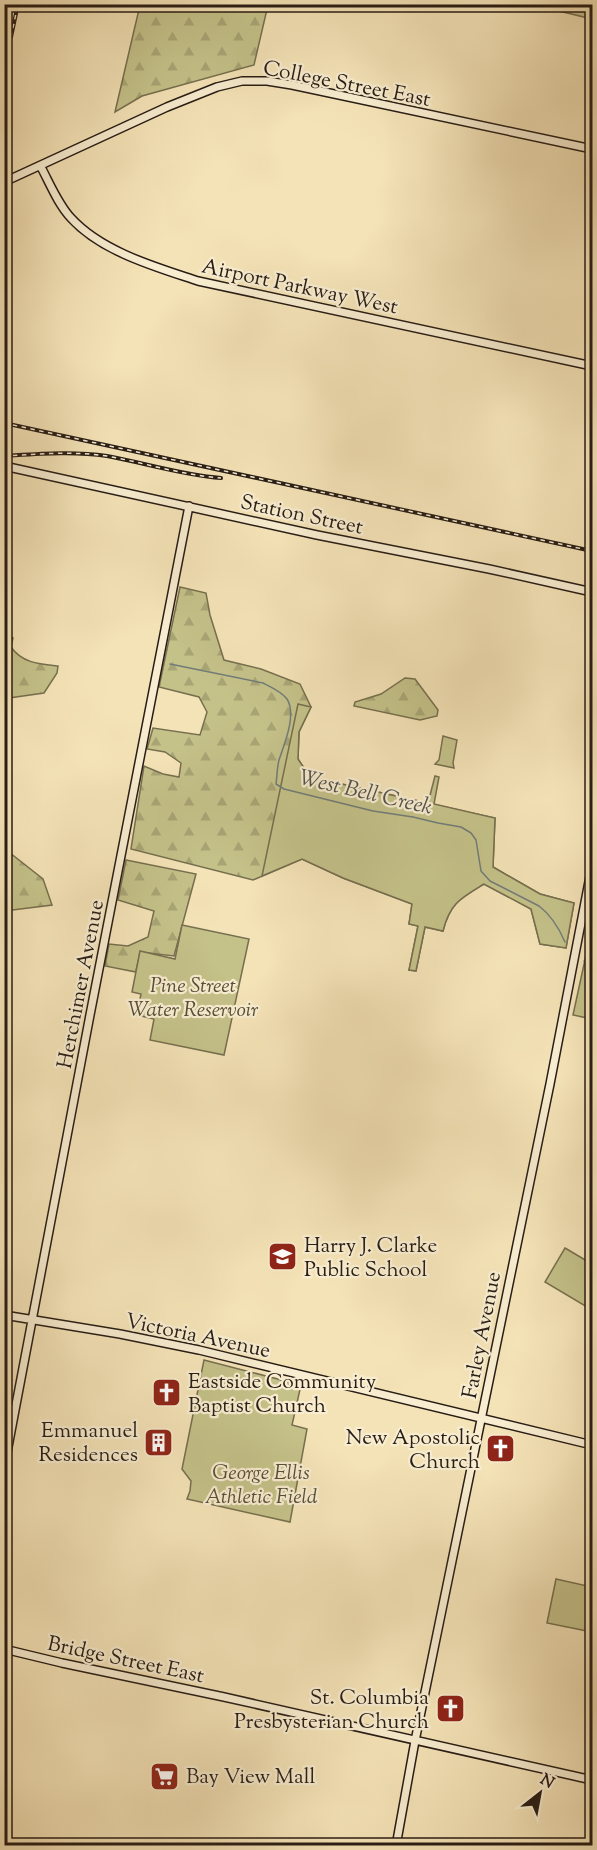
<svg xmlns="http://www.w3.org/2000/svg" width="597" height="1850" font-family="'Sorts Mill Goudy',serif">
  <style>
    .forest { fill: url(#forest-firs); stroke: #766f4f; stroke-width: 1.5 }
    .park { fill: #c4c189; stroke: #766f4f; stroke-width: 1.5 }
    .lines { fill: none; stroke-linecap: round; stroke-linejoin: round }
    .stream { stroke: #717c79; stroke-width: 1.5 }
    .secondary-casing { stroke: #281d15; stroke-width: 10 }
    .secondary { stroke: #f8edd0; stroke-width: 7 }
    .rail-casing { stroke: #281d15; stroke-width: 4 }
    .rail { stroke: #f8edd0; stroke-width: 1.5; stroke-dasharray: 4.5; stroke-linecap: butt }
    .labels { text-anchor: middle; stroke-width: 4.5; stroke-linejoin: round; paint-order: stroke }
    .street-label { font-size: 21px; fill: #281d15; stroke: #f8edd0 }
    .park-label { font-size: 21px; font-style: italic; fill: #574e38; stroke: #f8edd0 }
    .poi-label { font-size: 21px; fill: #281d15; stroke: #f8edd0; text-anchor: start }
    .water-label { font-size: 22px; font-style: italic; fill: #53544f; stroke: #f8edd0 }
  </style>
  <defs>
    <pattern id="forest-firs" width="22" height="20" patternUnits="userSpaceOnUse" patternTransform="scale(1.5)"><rect width="22" height="20" fill="#c4c189"/><path d="M5 1l3.5 6h-7zM16 11l3.5 6h-7z" fill="#a8a575"/></pattern>
  </defs>
  <rect width="100%" height="100%" fill="#f4e3b7"/>
  <filter id="stains"><feTurbulence type="fractalNoise" baseFrequency=".00333" numOctaves="4"/><feColorMatrix values="0 0 0 0 .2 0 0 0 0 .09 0 0 0 0 .02 0 0 0 .5 -.17"/></filter>
  <radialGradient id="worn" r=".72"><stop offset=".6" stop-color="#630" stop-opacity="0"/><stop offset="1" stop-color="#630" stop-opacity=".3"/></radialGradient>
  <path class="forest" d="M140,5H268L254,65L142,96L115,112Z
    M534,5H592V19Z
    M180,587L206,593L210,615L224,660L261,669L300,684L311,707L299,732L298,759L310,777L495,818L493,867L540,894L574,903L566,948L540,944L531,909L484,884C461,898 450,903 443,931L425,927L416,971L409,970L418,926L409,924L412,904L343,878L302,859L253,880L131,849L144,766L163,774L179,777L181,763L165,752L147,749L153,728L200,735L207,712L199,697L159,687Z
    M9,636L13,638L11,647C22,663 39,664 58,666L57,673L44,693L9,698L5,702V638Z
    M405,678L415,679L438,710L437,716L420,720L354,706L355,702L381,694Z
    M5,849L43,879L52,905L5,911Z
    M126,860L196,874L174,956L140,952L136,972L105,966L109,944L128,946L148,937L154,911L118,900Z"/>
  <path class="park" d="M298,704L311,707L299,732L298,759L310,777L428,803L435,776L439,777L434,804L495,818L493,867L540,894L574,903L566,948L540,944L531,909L484,884C461,898 450,903 443,931L425,927L416,971L409,970L418,926L409,924L412,904L343,878L302,859L262,876Z
    M443,736L457,740L453,763L454,768L435,764L439,760Z
    M182,925L249,939L224,1055L150,1040L154,1019L137,1015L141,994L132,992L140,951L175,959Z
    M591,932H592V1019L573,1015Z
    M565,1248L592,1264V1310L545,1282Z
    M204,1360L301,1385L292,1425L307,1429L290,1522L187,1499L190,1491L191,1481L182,1469Z
    M556,1579L592,1587V1632L547,1623Z"/>
  <g class="lines">
    <path class="stream" d="M170,664L263,683C271,687 282,692 287,699C297,715 284,745 279,760C277,768 277,777 276,784L284,789L373,811L413,817L438,823L461,827L471,833L476,840L481,871L490,881L539,906C551,915 559,928 565,942
      M584,961L592,970"/>
    <defs>
      <path id="secondary" d="M41,167C50,184 58,204 71,218C102,252 156,267 198,281L592,366
        M4,182L167,107L217,87L242,81H267L292,85L592,149
        M4,466L317,535L489,569L592,592
        M4,1315L120,1334L199,1350L592,1445
        M4,1468L90,1015L189,506
        M4,1649L62,1663L224,1697L592,1780
        M396,1846L415,1741L550,1084L592,866"/>
    </defs>
    <use href="#secondary" class="secondary-casing"/>
    <use href="#secondary" class="secondary"/>
    <defs>
      <path id="rail" d="M11,37L18,4
        M4,423L592,551
        M4,456C38,454 73,451 107,456C145,463 182,475 221,478"/>
    </defs>
    <use href="#rail" class="rail-casing"/>
    <use href="#rail" class="rail"/>
  </g>
  <defs>
    <symbol id="school-square" viewBox="-11 -11 22 22"><rect x="-9" y="-9" width="18" height="18" rx="4" fill="#8f2418" stroke="#f8edd0"/><path d="M0-5L7-2L0 1L-7-2ZM-4 1L0 2.5L4 1V4Q0 6-4 4Z" fill="#fff"/></symbol>
    <symbol id="church-square" viewBox="-11 -11 22 22"><rect x="-9" y="-9" width="18" height="18" rx="4" fill="#8f2418" stroke="#f8edd0"/><path d="M-1.2-6h2.4v3.5h3.3v2.4h-3.3V6h-2.4V-.1h-3.3v-2.4h3.3Z" fill="#fff"/></symbol>
    <symbol id="building-square" viewBox="-11 -11 22 22"><rect x="-9" y="-9" width="18" height="18" rx="4" fill="#8f2418" stroke="#f8edd0"/><path d="M-4-6H4V6H1V3H-1V6H-4ZM-2.5-4.3h1.7v1.8h-1.7ZM.8-4.3h1.7v1.8H.8ZM-2.5-1h1.7V.8h-1.7ZM.8-1h1.7V.8H.8Z" fill="#fff"/></symbol>
    <symbol id="supermarket-square" viewBox="-11 -11 22 22"><rect x="-9" y="-9" width="18" height="18" rx="4" fill="#8f2418" stroke="#f8edd0"/><path d="M-6-5.5h2.5l.6 2H6L4.5 2H-2.5L-4.4-4H-6ZM-1.5 3.2a1.3 1.3 0 1 0 .1 0ZM3 3.2a1.3 1.3 0 1 0 .1 0Z" fill="#fff"/></symbol>
  </defs>
  <g fill-rule="evenodd">
    <use href="#school-square" x="266" y="1240" width="33" height="33"/>
    <use href="#church-square" x="150" y="1376" width="33" height="33"/>
    <use href="#building-square" x="142" y="1426" width="33" height="33"/>
    <use href="#church-square" x="484" y="1432" width="33" height="33"/>
    <use href="#church-square" x="434" y="1692" width="33" height="33"/>
    <use href="#supermarket-square" x="148" y="1760" width="33" height="33"/>
  </g>
  <g class="labels">
    <g class="street-label">
      <text transform="translate(347 83) rotate(11)" y="7">College Street East</text>
      <text transform="translate(300 286) rotate(12)" y="7">Airport Parkway West</text>
      <text transform="translate(302 514) rotate(12)" y="7">Station Street</text>
      <text transform="translate(80 984) rotate(-79)" y="7">Herchimer Avenue</text>
      <text transform="translate(198 1335) rotate(12)" y="7">Victoria Avenue</text>
      <text transform="translate(481 1335) rotate(-79)" y="7">Farley Avenue</text>
      <text transform="translate(126 1659) rotate(12)" y="7">Bridge Street East</text>
    </g>
    <g class="park-label">
      <text x="193" y="992">Pine Street<tspan x="193" dy="24">Water Reservoir</tspan></text>
      <text x="261" y="1479">George Ellis<tspan x="261" dy="24">Athletic Field</tspan></text>
    </g>
    <g class="poi-label">
      <text x="304" y="1252">Harry J. Clarke<tspan x="304" dy="24">Public School</tspan></text>
      <text x="188" y="1388">Eastside Community<tspan x="188" dy="24">Baptist Church</tspan></text>
      <text x="138" y="1437" text-anchor="end">Emmanuel<tspan x="138" dy="24">Residences</tspan></text>
      <text x="480" y="1444" text-anchor="end">New Apostolic<tspan x="480" dy="24">Church</tspan></text>
      <text x="429" y="1704" text-anchor="end">St. Columbia<tspan x="429" dy="24">Presbysterian Church</tspan></text>
      <text x="186" y="1783">Bay View Mall</text>
    </g>
    <g class="water-label">
      <text transform="translate(366 791) rotate(13)" y="8">West Bell Creek</text>
    </g>
  </g>
  <rect width="597" height="1850" fill="none" stroke="#f4e3b7" stroke-width="24"/>
  <rect x="6" y="6" width="585" height="1838" fill="none" stroke="#281d15" stroke-width="3"/>
  <rect x="12" y="12" width="573" height="1826" fill="none" stroke="#281d15" stroke-width="1.5"/>
  <g transform="translate(540 1793) rotate(31)" stroke="#f8edd0" stroke-width="4.5" paint-order="stroke">
  <path d="M0-4.5L10 22L0 15L-10 22Z" fill="#281d15"/>
  <text y="-9" font-size="16" font-weight="bold" text-anchor="middle" fill="#281d15">N</text>
  </g>
  <rect width="100%" height="100%" filter="url(#stains)"/>
  <rect width="100%" height="100%" fill="url(#worn)"/>
</svg>
